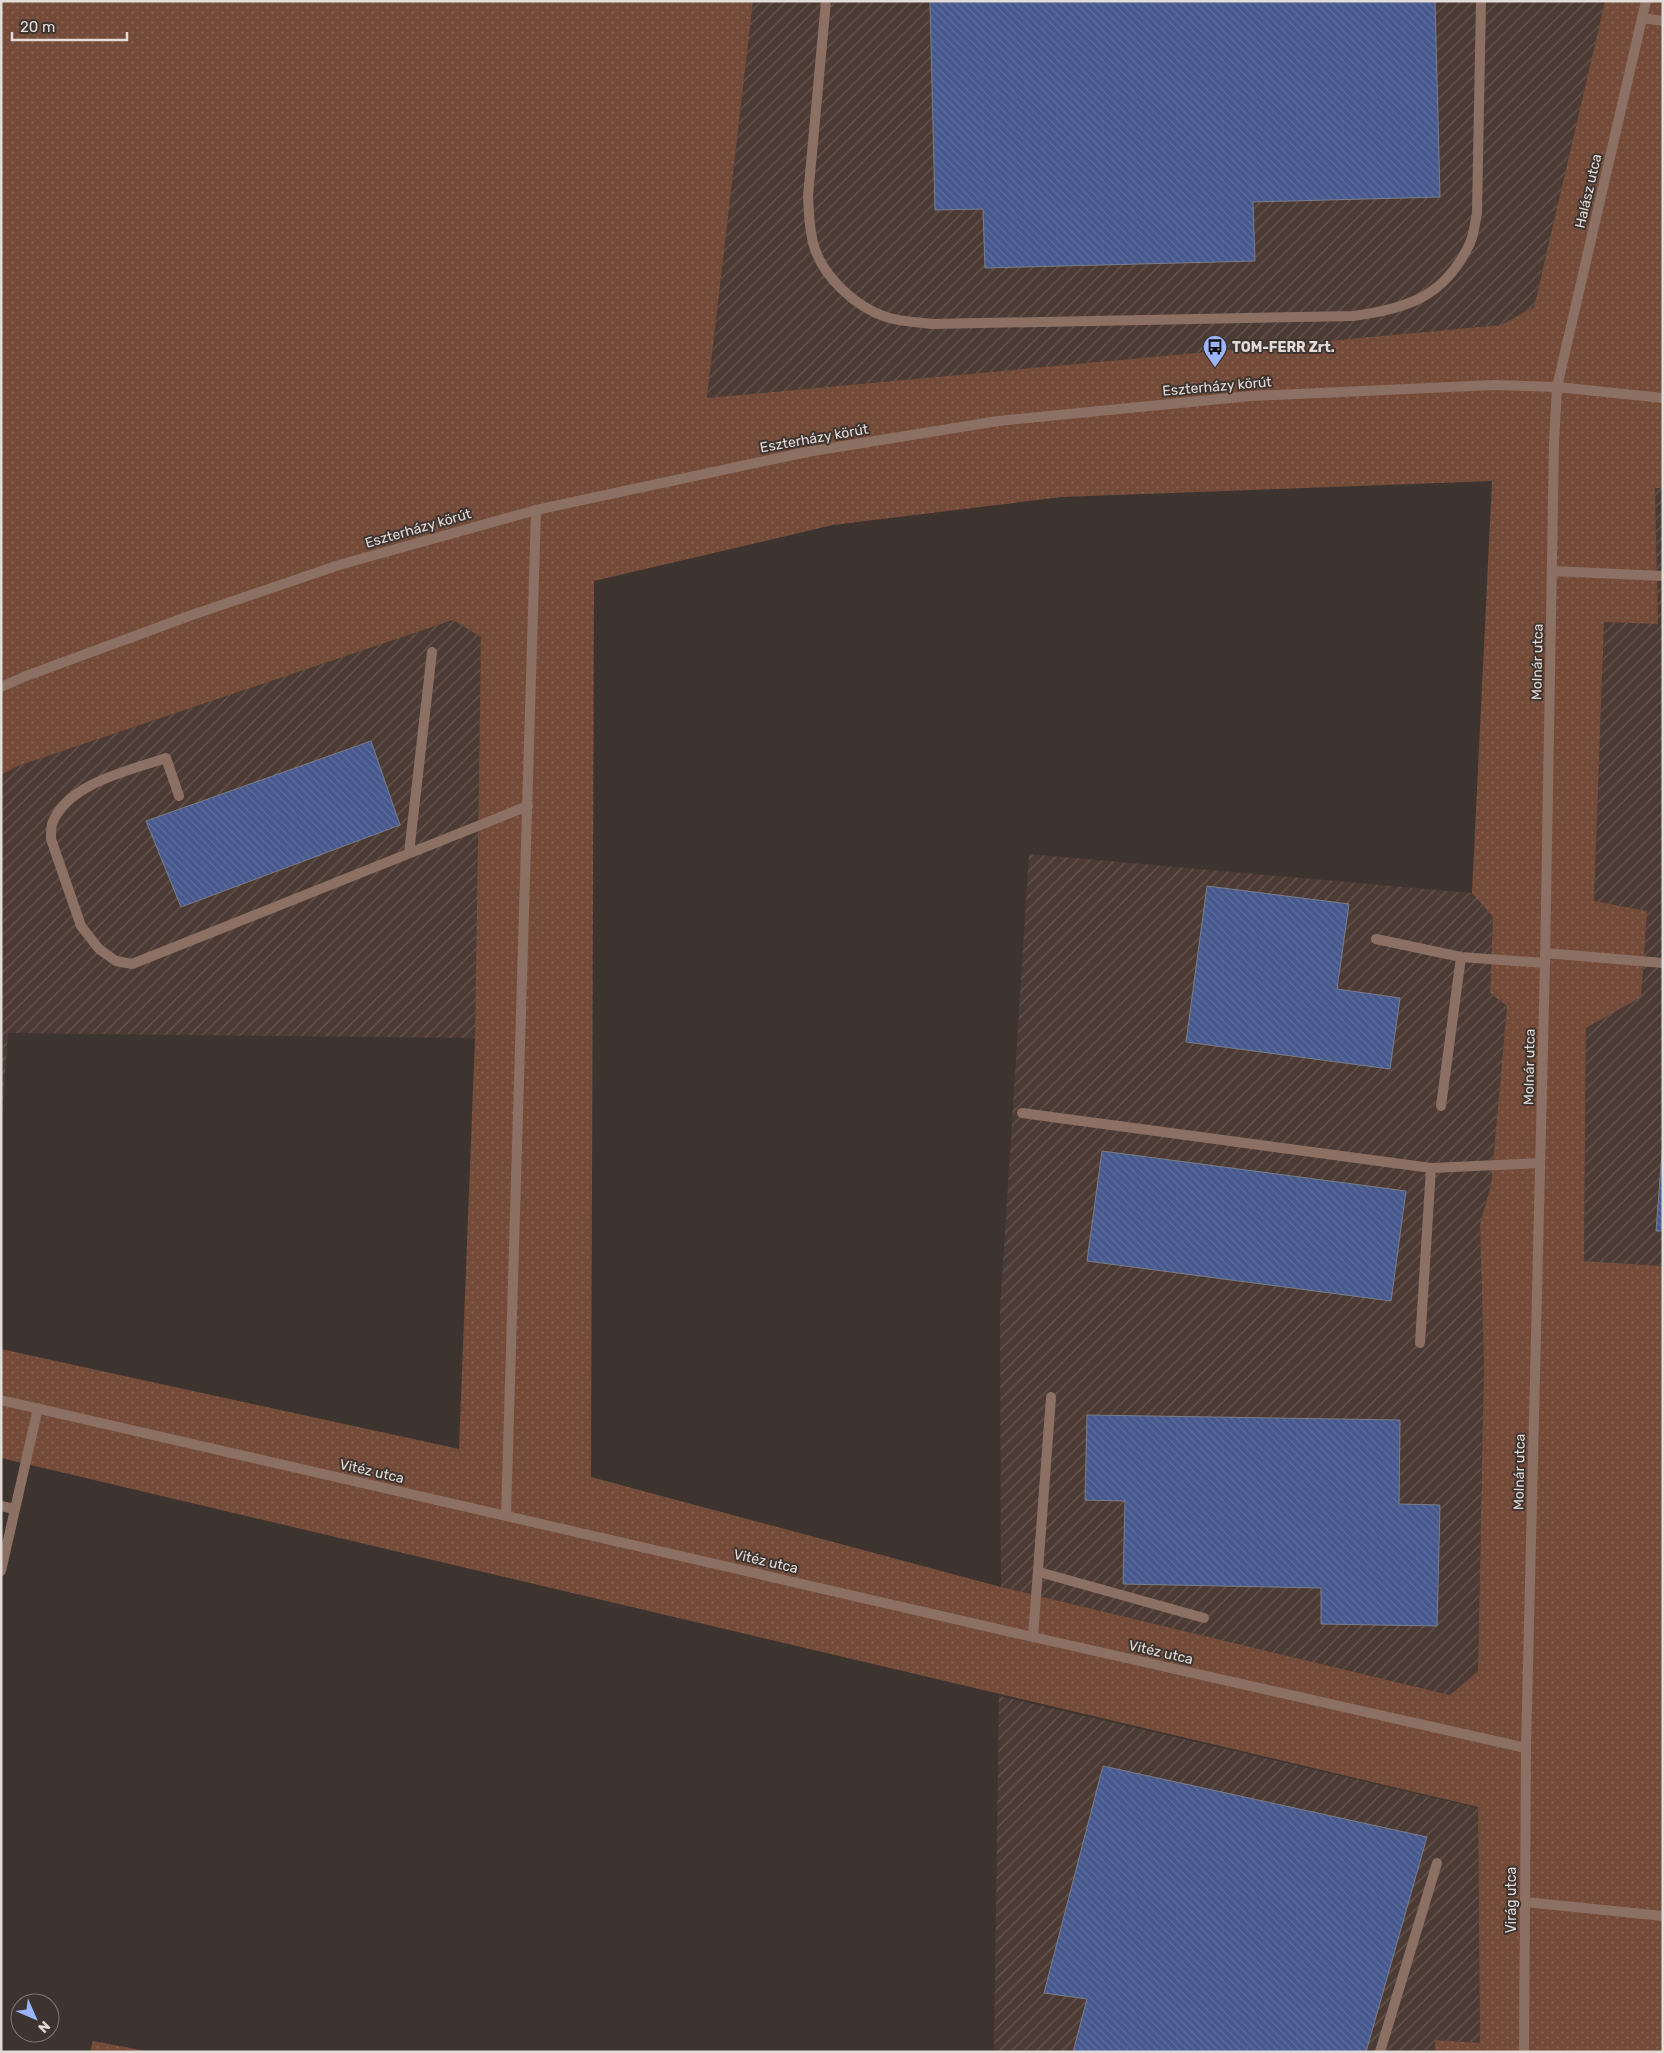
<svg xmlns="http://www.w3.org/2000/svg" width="1664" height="2053" font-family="Rubik,sans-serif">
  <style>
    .industrial { fill: url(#industrial-furrows) }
    .grass { fill: url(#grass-dots); fill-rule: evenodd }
    .building { fill: url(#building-back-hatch); stroke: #7a7e89 }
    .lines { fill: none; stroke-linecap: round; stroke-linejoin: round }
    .service { stroke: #8c7064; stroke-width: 10 }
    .minor { stroke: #8c7064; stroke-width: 10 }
    .tertiary { stroke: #8c7064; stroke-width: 10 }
    .labels { text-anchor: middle; stroke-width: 4; stroke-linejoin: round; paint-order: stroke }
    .street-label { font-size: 14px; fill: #e2dbd8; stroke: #3e342f }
    .poi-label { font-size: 14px; font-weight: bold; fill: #e2dbd8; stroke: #3e342f; text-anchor: start }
  </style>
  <defs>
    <pattern id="industrial-furrows" width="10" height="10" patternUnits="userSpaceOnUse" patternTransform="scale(1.25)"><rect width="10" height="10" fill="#4c3b34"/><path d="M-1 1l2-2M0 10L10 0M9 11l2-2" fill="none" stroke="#665751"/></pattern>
    <pattern id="grass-dots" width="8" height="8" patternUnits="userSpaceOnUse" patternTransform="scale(1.25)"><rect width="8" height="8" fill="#744b39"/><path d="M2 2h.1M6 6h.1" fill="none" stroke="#886455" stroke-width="1.8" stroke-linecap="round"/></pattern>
    <pattern id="building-back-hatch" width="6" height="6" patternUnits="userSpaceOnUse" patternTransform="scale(1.25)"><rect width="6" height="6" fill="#46588e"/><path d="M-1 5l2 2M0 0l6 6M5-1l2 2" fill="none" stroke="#606f9d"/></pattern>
  </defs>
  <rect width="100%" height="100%" fill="#3e342f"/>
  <path class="industrial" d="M753,1H1605L1534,307L1501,325L707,398Z
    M1655,487L1663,488V1266L1584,1261L1586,1028L1641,996L1646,911L1594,901L1604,622L1658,623Z
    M453,620L481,637L475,1038L8,1033L1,1127V775L18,766Z
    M1029,854L1472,893L1493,917L1490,993L1507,1006L1491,1185L1480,1224L1484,1365L1478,1671L1450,1695L1001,1587L1000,1311Z
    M999,1696L1478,1808L1480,2043L1435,2040V2052H994Z"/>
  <path class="grass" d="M1,1H753L707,398L1501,325L1534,307L1605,1H1663V488H1655L1658,624L1604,622L1594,901L1647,911L1641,997L1586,1028L1584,1261L1663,1266V2052H1435V2040L1480,2043L1478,1807L1,1458V1349L459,1449L475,1038L481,637L453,620L18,766L1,775ZM1492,481L1472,893L1493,917L1490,993L1507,1006L1491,1185L1480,1224L1484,1365L1478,1671L1450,1695L1001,1587L591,1477L594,581L833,525L1062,497Z
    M93,2041L151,2052H90Z"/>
  <path class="building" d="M930,1H1435L1440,197L1253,202L1255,261L985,268L983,209L935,210Z
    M371,741L400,825L181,907L146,821Z
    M1207,886L1349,904L1337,989L1400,998L1390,1069L1186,1042Z
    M1663,1140V1231H1656Z
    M1102,1151L1406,1191L1391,1301L1087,1261Z
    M1087,1415L1400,1420L1399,1504L1440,1505L1437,1626L1321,1624V1588L1123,1584L1125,1501L1085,1500Z
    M1103,1766L1427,1837L1366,2052H1073L1087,1999L1044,1993Z"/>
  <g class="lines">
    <path class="service" d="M826,1L808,196C809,213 809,230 814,246C823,277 856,307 886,317C901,322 918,322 932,324L1353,316C1408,308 1445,297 1470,243C1474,234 1475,223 1477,213L1481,1
      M1642,18L1663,21
      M1552,571L1663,576
      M179,796L166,758C129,771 67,783 52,824C51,829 51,835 51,839L81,926L99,949L116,961L132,964L528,806
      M409,853L432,652
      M1376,939L1461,957L1545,963
      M1545,953L1663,963
      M1441,1106L1461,957
      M1022,1113L1431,1168L1540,1163
      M1420,1343L1431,1168
      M1,1506L15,1509
      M1,1571L38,1408
      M1039,1572L1204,1618
      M1033,1637L1051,1397
      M1525,1902L1663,1916
      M1380,2052L1437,1863"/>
    <path class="minor" d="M1,1400L1033,1637L1526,1748
      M506,1516L536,510
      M1524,2052L1526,1748L1545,963L1554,443L1557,387L1646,1"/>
    <path class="tertiary" d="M1,687L26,676L192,615L339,565L536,510L807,452L998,421L1251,396L1494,385L1557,387L1663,398"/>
  </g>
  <defs>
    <symbol id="bus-pin" viewBox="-11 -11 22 30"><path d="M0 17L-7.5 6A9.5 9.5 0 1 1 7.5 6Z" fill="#9bb5fd" stroke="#3e342f"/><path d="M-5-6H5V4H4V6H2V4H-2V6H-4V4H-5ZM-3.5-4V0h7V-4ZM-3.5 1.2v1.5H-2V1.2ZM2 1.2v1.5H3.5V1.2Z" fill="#111"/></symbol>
  </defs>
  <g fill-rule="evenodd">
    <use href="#bus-pin" x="1201" y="333" width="28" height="38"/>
  </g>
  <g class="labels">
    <g class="street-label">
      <text transform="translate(1588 191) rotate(-77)" y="5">Halász utca</text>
      <text transform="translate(1217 386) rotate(-5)" y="5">Eszterházy körút</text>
      <text transform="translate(814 438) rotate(-10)" y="5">Eszterházy körút</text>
      <text transform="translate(418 528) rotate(-16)" y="5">Eszterházy körút</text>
      <text transform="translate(1537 662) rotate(-89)" y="5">Molnár utca</text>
      <text transform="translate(1529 1067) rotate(-89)" y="5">Molnár utca</text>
      <text transform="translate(372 1471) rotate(13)" y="5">Vitéz utca</text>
      <text transform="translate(1519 1472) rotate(-89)" y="5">Molnár utca</text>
      <text transform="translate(766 1561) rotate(13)" y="5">Vitéz utca</text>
      <text transform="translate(1161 1652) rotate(13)" y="5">Vitéz utca</text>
      <text transform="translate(1511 1900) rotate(-90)" y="5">Virág utca</text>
    </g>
    <g class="poi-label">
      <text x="1232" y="352">TOM-FERR Zrt.</text>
    </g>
  </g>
  <rect width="1664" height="2053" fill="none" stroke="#e2dbd8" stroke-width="5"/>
  <g transform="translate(35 2018) rotate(135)"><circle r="24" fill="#3e342f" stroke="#807773"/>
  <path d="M0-4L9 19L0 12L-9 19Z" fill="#9bb5fd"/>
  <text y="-8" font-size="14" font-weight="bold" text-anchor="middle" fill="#e2dbd8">N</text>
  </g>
  <path d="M12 32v8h115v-8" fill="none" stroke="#e2dbd8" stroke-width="2.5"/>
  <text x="20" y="32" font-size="15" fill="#e2dbd8" stroke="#3e342f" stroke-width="4" paint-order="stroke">20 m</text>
</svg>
